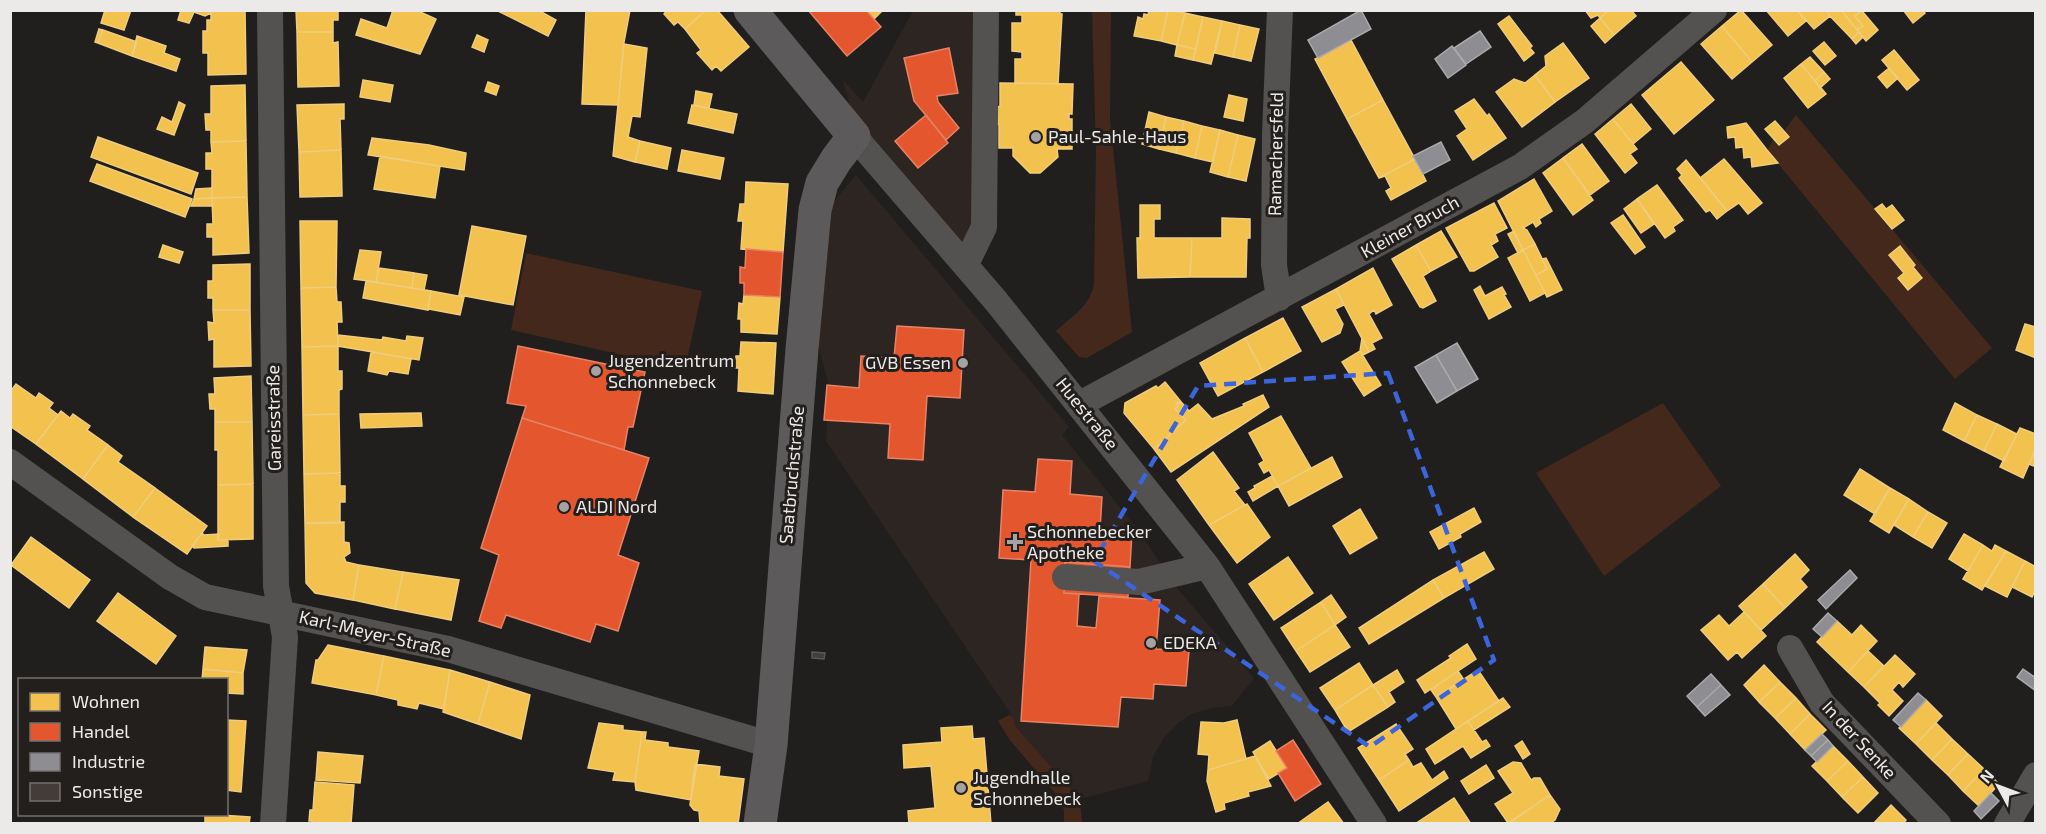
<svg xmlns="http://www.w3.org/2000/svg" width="2046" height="834" font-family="'Exo 2',sans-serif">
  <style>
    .built { fill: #2d2521 }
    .green { fill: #43281b }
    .homes { fill: #f2c14e; stroke: #f0cd7c; stroke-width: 1.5 }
    .shops { fill: #e4572e; stroke: #e68366; stroke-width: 1.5 }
    .industry { fill: #8d8d92; stroke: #aaa9ac; stroke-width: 1.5 }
    .building { fill: #433c39; stroke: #5a5857; stroke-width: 1.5 }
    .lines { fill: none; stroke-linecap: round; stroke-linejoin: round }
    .minor { stroke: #535251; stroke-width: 26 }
    .major { stroke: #5c5a5a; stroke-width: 33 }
    .marked { fill: none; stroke: #3c65db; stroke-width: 4.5; stroke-dasharray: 12 8; stroke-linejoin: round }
    .poi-dot { fill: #a5a3a2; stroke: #221f1d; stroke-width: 2 }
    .labels { text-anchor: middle; stroke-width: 6; stroke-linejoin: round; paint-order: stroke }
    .poi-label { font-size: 18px; fill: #eceae9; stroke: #221f1d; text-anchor: start }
    .street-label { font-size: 18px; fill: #eceae9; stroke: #221f1d }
  </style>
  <rect width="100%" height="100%" fill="#211f1e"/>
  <path class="built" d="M913,11H974L972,232L956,250L857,135L843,80L863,102Z
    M856,175L1069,427L1062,435L1138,530L1177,588L1254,678L1232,706L1213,708L1194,713L1179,722L1165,736L1153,757L1148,781L1080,799L1015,726L1013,717L826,441L829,386L818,345L828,209Z"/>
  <path class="green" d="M1092,11H1111L1110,119L1132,332L1087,358L1079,357L1056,331C1072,316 1091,306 1094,283L1096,151Z
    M1796,115L1992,348L1955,379L1767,150L1774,139L1780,145L1789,137L1784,131Z
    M526,253L702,291L685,369L511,330Z
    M1663,403L1721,486L1604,576L1536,473Z
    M1009,715L1013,717L1015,726L1080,799L1082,823H1064V810L1054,792L1009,739L998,721Z"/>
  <path class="homes" d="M105,10H131L124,30L101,23Z
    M181,10H211V13L205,16L194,12L189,23L178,20Z
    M211,10H245L246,74L208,75V53H203V31H207V20H211Z
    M296,10H338V20H333V32H297Z
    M393,10H416L436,19L420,54L356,35L361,19L387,28Z
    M496,10H538L556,20L548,36Z
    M586,10H630L624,42L618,105L582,104Z
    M706,10H717L749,47L721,71L716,66L712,70L697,53L701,50L685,29Z
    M706,10L685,29L678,22L674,25L664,14L667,10Z
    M866,10H883L874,19Z
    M1016,10H1060V14H1062L1058,84L1015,83V59H1022V52L1012,51V23H1022V15H1016Z
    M1149,10H1168L1161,41L1134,36L1138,17L1143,19L1144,14L1148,15Z
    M1168,10L1185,13L1177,45L1161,41Z
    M1585,10H1609L1600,18L1598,15L1591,18Z
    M1609,10H1631L1636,16L1614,35L1600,18Z
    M1741,10L1772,45L1752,62L1722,26Z
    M1766,10H1797L1806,21L1788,36Z
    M1797,10H1826L1830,16L1814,29Z
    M1832,10H1841L1859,32L1852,39L1828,14Z
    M1841,10H1862L1855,16L1863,26L1857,30Z
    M1905,10H1923L1925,13L1913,23L1904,11Z
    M1862,11L1878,30L1866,41L1857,30L1863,26L1855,16Z
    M1185,13L1203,17L1196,49L1177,45Z
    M1509,16L1532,46L1530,48L1534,53L1524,61L1498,24Z
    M1203,17L1222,21L1211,64L1193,60Z
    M1600,18L1614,35L1605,43L1591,26Z
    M1222,21L1240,25L1233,57L1215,53Z
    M1240,25L1259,29L1251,61L1233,57Z
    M1722,26L1752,62L1732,79L1701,44Z
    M99,29L103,30L98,43L95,42Z
    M103,30L137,42L132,56L98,43Z
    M297,32H333V43L338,42L339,86L298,87Z
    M1859,32L1863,37L1856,44L1852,39Z
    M477,35L488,40L484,52L472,47Z
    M137,36L166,46L164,53L180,59L176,71L132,56Z
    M1351,40L1383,100L1347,119L1315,59Z
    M1824,42L1836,56L1825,65L1813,51Z
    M1563,43L1589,78L1555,102L1535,75L1546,66L1545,56Z
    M624,44L647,48L640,117L632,116L628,137L640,141L635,162L613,156Z
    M1177,45L1196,49L1193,60L1175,56Z
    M1894,50L1919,80L1907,90L1882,60Z
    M1810,57L1824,72L1815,81L1801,64Z
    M1681,62L1714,100L1674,134L1642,95Z
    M1801,64L1826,94L1808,108L1784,78Z
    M1889,68L1898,78L1887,88L1878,77Z
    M1824,72L1830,79L1820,88L1815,81Z
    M1535,75L1555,102L1522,127L1496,92L1514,79L1525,83Z
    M363,80L393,85L390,102L360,97Z
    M488,82L499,86L496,95L485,91Z
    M1000,83L1073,84L1072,114H1069V119H1072V149H1057L1058,157L1040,173H1030L1013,156V148H999V125L995,122V109L1000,106Z
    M245,85L246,141L211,142V130H206L205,114H211V86Z
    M696,91L712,94L709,108L694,105Z
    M1229,95L1247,99L1243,121L1224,117Z
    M1474,99L1487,116L1489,114L1506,138L1473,160L1457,136L1467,129L1455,111Z
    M1383,100L1415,159L1379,178L1347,119Z
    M179,102L185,105L174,135L157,129L162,117L172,122Z
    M344,104V119H340L341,150L299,152L297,105Z
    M1631,104L1651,129L1633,144L1613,119Z
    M692,105L737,114L733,133L688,123Z
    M1149,112L1166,117L1159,149L1142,144Z
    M1166,117L1184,121L1176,153L1159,149Z
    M1613,119L1637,149L1630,154L1637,163L1625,173L1595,134Z
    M1184,121L1202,126L1195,158L1176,153Z
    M1775,121L1789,137L1779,145L1765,129Z
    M1746,123L1767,150L1778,163L1752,167L1751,157L1744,158L1743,147L1736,148L1735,137L1728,138L1727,127Z
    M1202,126L1220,130L1213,162L1195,158Z
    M1220,130L1238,135L1228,177L1210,172Z
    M1238,135L1255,139L1246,181L1228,177Z
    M98,137L198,173L191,194L91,157Z
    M372,138L429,145L466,153L464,170L368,155Z
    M246,141L247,197L212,198V169H206V153H212L211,142Z
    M640,141L671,148L667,169L635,162Z
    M1582,144L1609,181L1590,195L1563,158Z
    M341,150L342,196L300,197L299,152Z
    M682,150L724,158L720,179L678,171Z
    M380,156L440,166L435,198L374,189Z
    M1563,158L1593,200L1573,215L1543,173Z
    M1415,159L1426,181L1391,200L1386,191L1391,188L1385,176L1379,178Z
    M1724,159L1762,203L1748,214L1739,203L1727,211L1700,178Z
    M1686,160L1727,211L1717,219L1710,210L1706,212L1679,178L1682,175L1677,169Z
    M97,164L192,199L185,217L90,181Z
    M1534,179L1552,211L1539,219L1541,223L1536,227L1533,222L1523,228L1527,230L1535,244L1523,250L1498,201Z
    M746,182L788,184L783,252L741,249L743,221H738L740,204H745Z
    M1657,185L1683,220L1673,227L1675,231L1665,238L1637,199Z
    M212,188V198L194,199L196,189Z
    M247,197L249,253L213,255V237H207V224H213L212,198Z
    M212,198V206H191L194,199Z
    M1637,199L1654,224L1641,233L1624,209Z
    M1494,203L1507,228L1495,234L1498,241L1491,245L1498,257L1474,271H1470L1446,228Z
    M1882,204L1886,209L1892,205L1904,220L1892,229L1875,209Z
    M1140,205H1160V219H1154V238H1192L1190,277L1138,278L1137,238H1140Z
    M1623,215L1645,247L1635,254L1611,223Z
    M1222,218L1250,219V238H1247L1246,277H1190L1192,238H1222Z
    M300,221H337L336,287L301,288Z
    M472,226L526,236L513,305L459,295Z
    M1441,231L1457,257L1431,271L1416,245Z
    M1514,231L1523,250L1518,253L1508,234Z
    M1535,244L1547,269L1536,275L1523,250Z
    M163,245L183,252L179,263L159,257Z
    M1416,245L1431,271L1423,276L1436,301L1423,308L1420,307L1392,259Z
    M1900,246L1915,265L1913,267L1922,278L1908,290L1898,278L1904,273L1889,255Z
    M360,250L381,252L376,282L354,279Z
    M1523,250L1545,293L1530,301L1508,258Z
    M1546,258L1562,290L1547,297L1536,275L1547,269L1542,259Z
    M250,264V310H213V298H208V281H213V265Z
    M379,268L414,273L412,288L376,282Z
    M1373,268L1392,305L1376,314L1374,310L1369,314L1382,338L1372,343L1375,349L1369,352L1336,289Z
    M414,273L427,275L424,290L412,288Z
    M366,281L431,291L428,310L363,298Z
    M1480,286L1485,296L1502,287L1506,294L1504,295L1511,307L1489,319L1474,290Z
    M336,287L337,302H341L342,322H337L338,346L302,347L301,288Z
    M1336,289L1344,305L1335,309L1343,324L1340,333L1322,342L1302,307Z
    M431,291L464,297L460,315L428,309Z
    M744,295L780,297L777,334L741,332V319H738L739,303L743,304Z
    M213,310H250L251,366L214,367V339L209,340L208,322L214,323Z
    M1283,318L1301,351L1263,372L1245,338Z
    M2025,324L2036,327V358L2016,350Z
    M338,335L382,340L383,337L406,341L407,336L423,338L419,360L338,346Z
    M1245,338L1263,372L1218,396L1200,363Z
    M1362,338L1369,352L1363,355L1360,351Z
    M741,342L776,343L773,394L738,391L739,368H735L736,356H740Z
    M338,346V371H342V389L339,390V414L303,415L302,347Z
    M1360,351L1381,385L1364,396L1342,362Z
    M371,352L411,359L408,374L389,371L387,375L368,371Z
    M251,376L252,422H215V409H210L209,394H215L214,378Z
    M1165,382L1182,403L1176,404L1178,406L1175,409L1186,420L1154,449L1124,413L1125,403L1156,386L1158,388Z
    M16,384L36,398L39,393L53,403L49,408L58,415L36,444L10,426V392Z
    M1263,395L1269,407L1171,472L1154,449L1186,420L1175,409L1178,406L1176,404L1177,402L1182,403L1189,411L1198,404L1212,419L1244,406L1243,404Z
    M1955,403L1977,415L1964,441L1943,430Z
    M61,411L70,418L73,414L90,426L87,430L108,445L83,479L36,444Z
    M421,413L422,426L361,428L360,414Z
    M339,414L340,473L304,474L303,415Z
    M1977,415L1997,424L1984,451L1964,441Z
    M1281,416L1311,468L1278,486L1269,470L1264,473L1259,464L1264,461L1249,433Z
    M215,422H252L253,484L218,485V450H215Z
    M1997,424L2017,434L2004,461L1984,451Z
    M2020,428L2036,434V448L2023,478L2000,467Z
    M108,445L122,456L118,462L155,488L133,517L83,479Z
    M2036,448V467L2029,464Z
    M1213,452L1239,488L1234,491L1245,505L1209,525L1177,480Z
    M1332,457L1342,477L1289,506L1278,486Z
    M1860,469L1890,488L1875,514L1844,495Z
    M340,473V486H345V502H340V523H305L304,474Z
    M1272,476L1278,486L1253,501L1248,492L1255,488L1254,486Z
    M253,484V539L218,540V485Z
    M155,488L207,526L187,554L133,517Z
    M1890,488L1909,499L1889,533L1870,521Z
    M1909,499L1928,512L1913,537L1894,525Z
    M1247,504L1270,537L1237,563L1209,525Z
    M1474,508L1481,522L1460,534L1461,537L1439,549L1430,532Z
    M1360,509L1377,538L1350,554L1333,526Z
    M1928,512L1947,523L1932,548L1913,537Z
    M344,522V542L349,543L350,553L344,557L346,562L359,565L353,600L315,593L306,583L305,523Z
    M202,533L204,535L219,534L218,540H228V546L194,548L192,546Z
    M1964,534L1983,545L1968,571L1949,559Z
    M31,537L90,580L69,608L11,565Z
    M1983,545L1992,551L1995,545L2006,551L1982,590L1963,579Z
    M2006,551L2025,561L2007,597L1985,586Z
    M1484,552L1494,569L1444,598L1433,580Z
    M1795,554L1809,570L1800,579L1807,587L1785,608L1763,584Z
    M1288,557L1313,593L1274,620L1249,584Z
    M2025,561L2036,567V589L2032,597L2012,587Z
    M359,565L403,572L395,609L353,600Z
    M403,572L459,580L451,620L395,609Z
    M1433,580L1444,598L1369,644L1359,628Z
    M1763,584L1785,608L1761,630L1739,606Z
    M118,593L176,636L156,664L97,621Z
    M1331,595L1346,617L1335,625L1321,602Z
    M1321,602L1335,625L1296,651L1281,628Z
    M1744,612L1766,636L1742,658L1737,652L1728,660L1701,630L1719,615L1729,626Z
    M1837,621L1852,635L1861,625L1877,641L1848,672L1817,642Z
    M1335,625L1350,647L1310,672L1296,651Z
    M1467,644L1476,659L1425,693L1417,680L1451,658L1449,656Z
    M328,645L384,656L376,695L312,683L316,660H318Z
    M205,647L247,650L243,673L203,669Z
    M1868,651L1884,666L1864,687L1848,672Z
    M1895,655L1915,674L1903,687L1899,682L1892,690L1903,701L1889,716L1878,705L1880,703L1864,687Z
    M384,656L450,670L444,709L419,703L417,709L398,705V700L376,695Z
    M1359,663L1373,685L1335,710L1320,688Z
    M1764,665L1780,682L1759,702L1744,685Z
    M203,669L243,673V694L226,693V680H202Z
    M450,670L490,682L478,724L443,712Z
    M1397,670L1404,682L1389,692L1395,702L1388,707L1373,685Z
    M1478,670L1499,701L1456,729L1436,697Z
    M1458,671L1464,680L1436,697L1431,690Z
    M490,682L530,695L521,739L478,724Z
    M1780,682L1796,698L1775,718L1759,702Z
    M1373,685L1388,707L1348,732L1335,710Z
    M1503,698L1510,707L1474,730L1468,721Z
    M1796,698L1810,714L1790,734L1775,718Z
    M1926,700L1942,716L1916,744L1899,728Z
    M1810,714L1826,730L1805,750L1790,734Z
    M226,720L246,721L241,792L226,790Z
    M1237,720L1246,759L1208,770L1209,755L1198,754L1201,722L1224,723Z
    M1468,721L1482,742L1486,740L1490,746L1471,758L1463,746L1435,764L1426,749Z
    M599,723L623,726V730L642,732L635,782L613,780L615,772L588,768Z
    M1936,723L1952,739L1932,760L1916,744Z
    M1396,724L1413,749L1405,754L1409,760L1379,780L1358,748Z
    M972,726L973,739L984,738L991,824H909L908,811L935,808L931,766L904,768L903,745L942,742L941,728Z
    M642,732H646L645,740L668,743V747L699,751L691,800L636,790L635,782Z
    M1952,739L1968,754L1948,775L1932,760Z
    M1270,741L1287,768L1269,779L1253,752Z
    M1522,741L1530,754L1523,759L1515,746Z
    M1833,746L1848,761L1827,781L1812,766Z
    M318,752L363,756L360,783L316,780Z
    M1968,754L1984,769L1963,791L1948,775Z
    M1255,756L1271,786L1248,792L1249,796L1224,803L1225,809L1216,812L1207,781L1208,770Z
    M1409,760L1413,767L1421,763L1432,780L1444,771L1448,778L1399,811L1379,780Z
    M1848,761L1863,777L1842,797L1827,781Z
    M1513,762L1521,763L1531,780L1534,778H1540L1550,795L1508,823L1495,804L1513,793L1498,771Z
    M695,764L720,767L719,776L744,779L738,824H700L699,811L694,810L690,805Z
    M1486,765L1494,778L1469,794L1461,781Z
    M1984,769L1999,784L1979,806L1963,791Z
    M1863,777L1878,793L1858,813L1842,797Z
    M315,782L354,785L351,824H312V821H309L310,810H313Z
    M1550,795L1560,809L1555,820L1549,824H1508Z
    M1454,798L1471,824H1415Z
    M1328,802L1344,824H1297Z
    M1891,805L1906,820L1903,824H1873Z
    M205,814L250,817L249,824H205Z"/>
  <path class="shops" d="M808,10H866L881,27L847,56Z
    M949,48L958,93L937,96L938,102L959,128L946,140L914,101L904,58Z
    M926,115L948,143L918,168L895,141Z
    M746,249L783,252L780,297L744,295V283H740V267L745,268Z
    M897,326L964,330L960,398L927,396L923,460L888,458L890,424L824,420L827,385L859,388L861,356L894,358Z
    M518,346L645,372L633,427H628L624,450L522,418L526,406L507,403Z
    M522,418L649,458L618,555L639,563L618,631L596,624L590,642L506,615L501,628L479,621L499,555L481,548Z
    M1038,459L1072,461L1070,494L1102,497L1100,530L1132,532L1130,567L1065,562L1064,593L1079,594L1077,626L1096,628L1099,596L1160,600L1156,649L1189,651L1186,686L1154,684L1153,699L1121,697L1118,727L1021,721L1031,560L999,558L1003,490L1035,492Z
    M1065,562L1130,567L1128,597L1064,593Z
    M1293,740L1321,784L1295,801L1278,773L1287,768L1276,751Z"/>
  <path class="industry" d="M1361,10L1371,29L1318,58L1308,40Z
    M1480,31L1491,47L1466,64L1454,48Z
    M1452,46L1466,65L1448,78L1435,59Z
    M1441,142L1450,160L1423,174L1413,156Z
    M1457,343L1478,379L1457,391L1436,355Z
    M1436,355L1457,391L1437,403L1415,367Z
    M1850,570L1857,578L1826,609L1818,600Z
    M1828,613L1837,621L1822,637L1813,629Z
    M2023,669L2036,678V691L2017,677Z
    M1711,674L1721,685L1697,707L1687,696Z
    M1721,685L1730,695L1705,716L1697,707Z
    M1918,693L1926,700L1901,727L1893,720Z
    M1822,734L1828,740L1811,756L1805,750Z
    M1828,740L1833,746L1817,762L1811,756Z
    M1991,793L1999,801L1981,819L1974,811Z"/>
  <path class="building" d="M812,652L825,653L824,659L812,658Z"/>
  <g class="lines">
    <path class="minor" d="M270,10L276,586L285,637L273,824
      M854,136L996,301L1207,566L1374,824
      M966,264L984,227L986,10
      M1279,298L1274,265L1275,134L1280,10
      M1080,404L1520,167L1585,121L1714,10
      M10,462L170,577L205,597L448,649L771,745
      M1065,577L1139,582L1207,566
      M1790,648L1822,703L1938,824
      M2007,824L2036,775"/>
    <path class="major" d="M750,10L854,136L836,160L822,183L815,210L802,349L771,745L760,824"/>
  </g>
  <path class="marked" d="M1388,373L1494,660L1370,747L1094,561L1198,386Z"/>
  <g class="poi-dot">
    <circle cx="1036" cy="137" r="6"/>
    <circle cx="963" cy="363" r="6"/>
    <circle cx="596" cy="371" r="6"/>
    <circle cx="564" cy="507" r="6"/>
    <path d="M1012 533h6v6h6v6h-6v6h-6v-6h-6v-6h6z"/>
    <circle cx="1151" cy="643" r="6"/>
    <circle cx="961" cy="788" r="6"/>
  </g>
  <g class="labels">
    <g class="poi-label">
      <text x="1048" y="143">Paul-Sahle-Haus</text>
      <text x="608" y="367">Jugendzentrum<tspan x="608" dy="21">Schonnebeck</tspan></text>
      <text x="951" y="369" text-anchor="end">GVB Essen</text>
      <text x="576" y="513">ALDI Nord</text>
      <text x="1027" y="538">Schonnebecker<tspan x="1027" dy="21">Apotheke</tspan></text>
      <text x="1163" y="649">EDEKA</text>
      <text x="973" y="784">Jugendhalle<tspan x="973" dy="21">Schonnebeck</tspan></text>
    </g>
    <g class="street-label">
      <text transform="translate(1276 154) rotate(-89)" y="6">Ramachersfeld</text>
      <text transform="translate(1410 227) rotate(-29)" y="6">Kleiner Bruch</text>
      <text transform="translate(1087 414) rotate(51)" y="6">Huestraße</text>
      <text transform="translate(274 418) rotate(-91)" y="6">Gareisstraße</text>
      <text transform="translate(792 475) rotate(-85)" y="6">Saatbruchstraße</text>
      <text transform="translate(375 634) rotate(13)" y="6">Karl-Meyer-Straße</text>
      <text transform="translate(1859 740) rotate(47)" y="6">In der Senke</text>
    </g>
  </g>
  <rect width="2046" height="834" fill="none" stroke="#eceae9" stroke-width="24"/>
  <rect x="18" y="678" width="210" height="138" fill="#221f1d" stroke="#73706f" stroke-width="1.5"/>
  <rect x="30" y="693" width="30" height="18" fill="#f2c14e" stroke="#73706f" stroke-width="1.5"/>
  <text x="72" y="708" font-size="18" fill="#eceae9">Wohnen</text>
  <rect x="30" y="723" width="30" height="18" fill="#e4572e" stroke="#73706f" stroke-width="1.5"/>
  <text x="72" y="738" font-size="18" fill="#eceae9">Handel</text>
  <rect x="30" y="753" width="30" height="18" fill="#8d8d92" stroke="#73706f" stroke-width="1.5"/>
  <text x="72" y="768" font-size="18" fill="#eceae9">Industrie</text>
  <rect x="30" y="783" width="30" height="18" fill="#433c39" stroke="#73706f" stroke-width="1.5"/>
  <text x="72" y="798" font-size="18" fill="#eceae9">Sonstige</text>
  <g transform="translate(1998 786) rotate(311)" stroke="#221f1d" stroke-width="4.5" paint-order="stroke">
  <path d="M0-4.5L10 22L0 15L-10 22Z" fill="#eceae9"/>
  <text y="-9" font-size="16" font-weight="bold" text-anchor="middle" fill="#eceae9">N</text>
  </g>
</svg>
